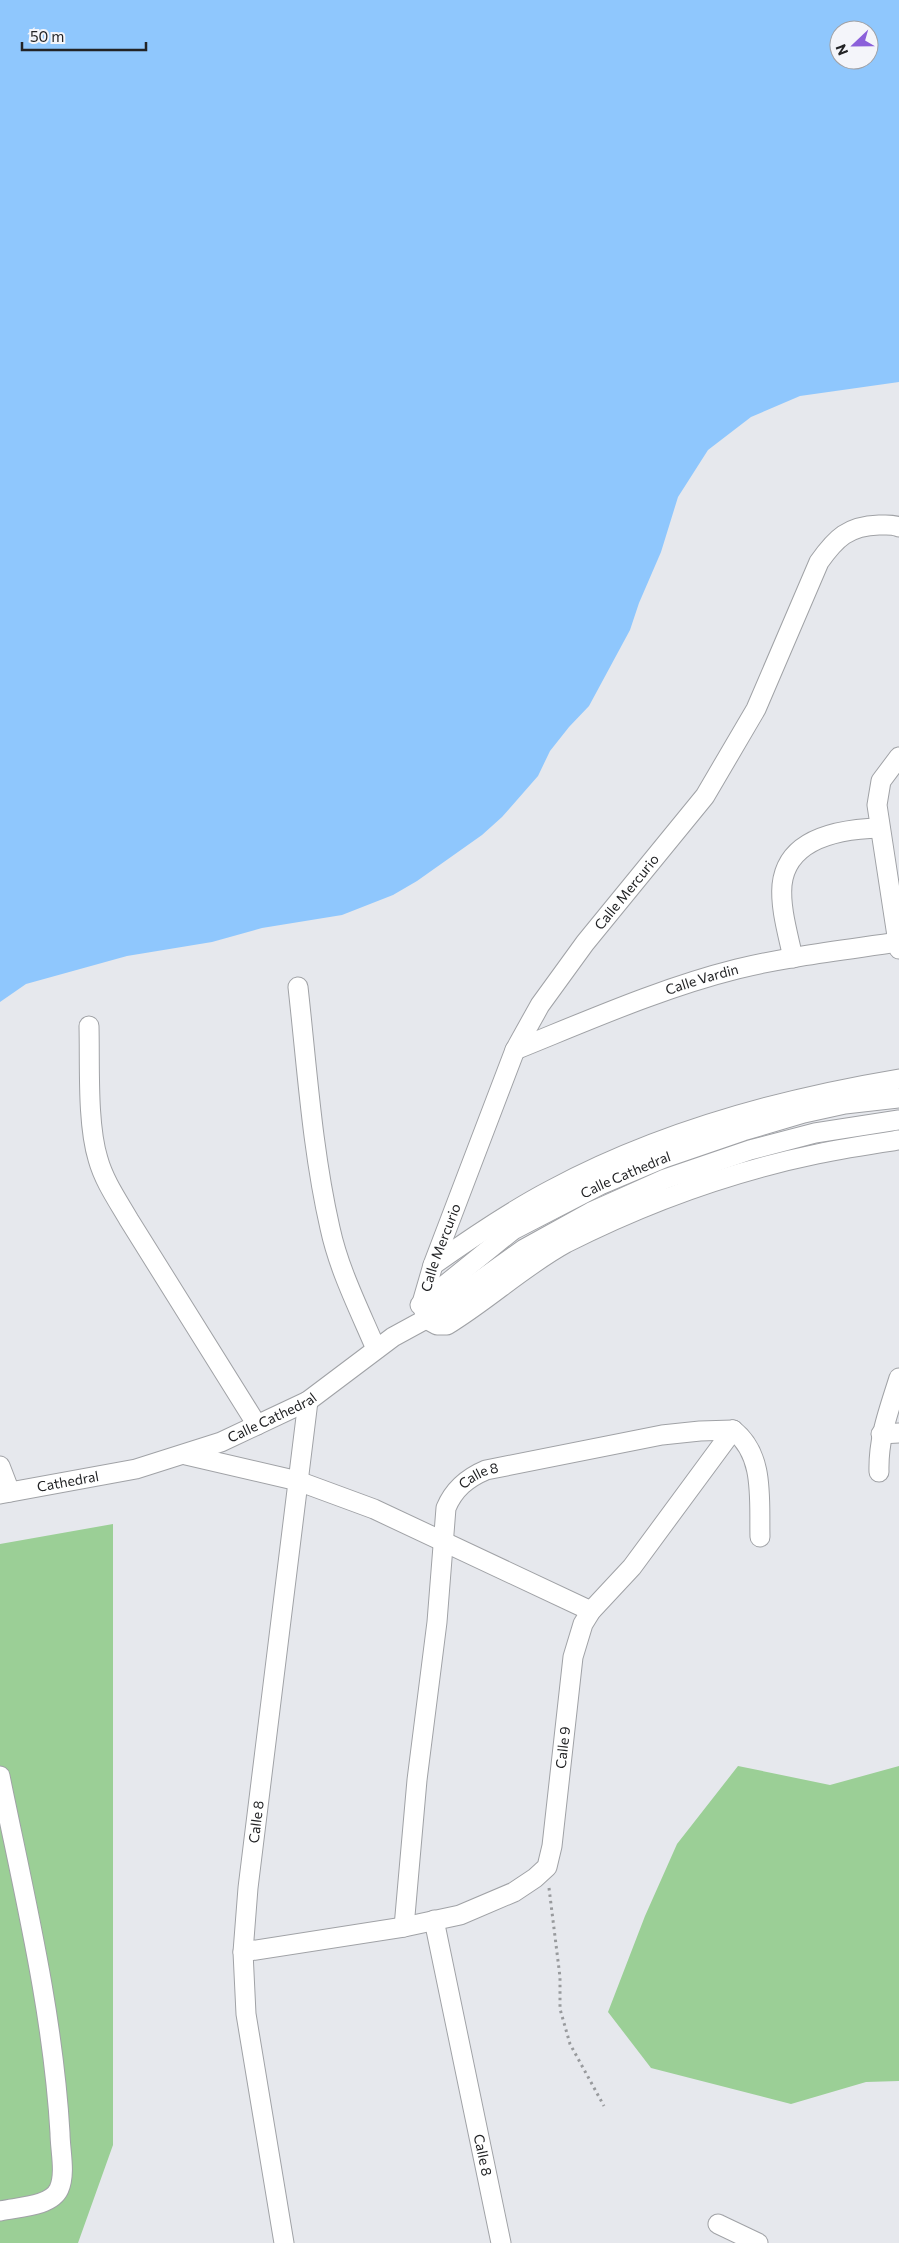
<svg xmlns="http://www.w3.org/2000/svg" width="899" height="2243" font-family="Commissioner,sans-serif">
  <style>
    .green { fill: #9bcf96 }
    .water { fill: #8fc7fd; fill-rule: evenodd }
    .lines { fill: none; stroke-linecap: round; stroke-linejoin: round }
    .minor-casing { stroke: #a0a2a6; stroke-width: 21 }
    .path { stroke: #989a9d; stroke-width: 3; stroke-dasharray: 2.5 4; stroke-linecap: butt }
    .minor { stroke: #fff; stroke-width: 19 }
    .labels { text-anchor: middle; stroke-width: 4; stroke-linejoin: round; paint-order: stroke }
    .street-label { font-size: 14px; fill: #222325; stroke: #f4f5fa }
  </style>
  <rect width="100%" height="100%" fill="#e6e8ed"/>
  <path class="green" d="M113,1524V2145L78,2243H0V1544Z
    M738,1766L830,1785L899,1766V2081L866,2082L791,2104L651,2068L608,2012L645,1916L677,1844Z"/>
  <path class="water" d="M0,0H899V382L800,396L751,417L708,450L678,497L661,552L639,603L630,630L589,706L569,727L550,751L538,776L502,817L482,835L417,881L393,895L342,915L262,928L212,942L127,956L26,984L0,1002ZM839,30H869V60H839Z"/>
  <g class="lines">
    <defs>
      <g id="minor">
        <path d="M899,757L881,781L877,805L899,949"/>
        <path d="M793,958C788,934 780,908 782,885C787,837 842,829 880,828"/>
        <path d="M298,987C307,1067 312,1149 330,1228C339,1270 359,1309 376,1349"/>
        <path d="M89,1026C90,1065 87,1123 98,1159C104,1181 118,1201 129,1220L257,1425"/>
        <path id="s1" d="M515,1050C587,1021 661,988 737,969C790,956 845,950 899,942"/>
        <path d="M433,1265C471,1238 509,1212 551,1190C659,1132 779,1099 899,1079"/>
        <path id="s2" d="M420,1305L513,1230L600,1185L664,1158L743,1131L804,1113L845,1104L899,1098"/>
        <path id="s3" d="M426,1319L422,1303L433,1265L515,1050L540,1005L585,943L705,796L756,709L819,562C836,538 848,526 879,525C886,525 893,524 899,527"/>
        <path d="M426,1319L437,1325H447C488,1300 524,1266 566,1243C645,1203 730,1172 817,1154C844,1148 872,1144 899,1140"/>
        <path d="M733,1430C765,1455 759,1499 760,1537"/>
        <path d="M881,1434L899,1433"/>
        <path d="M186,1455L298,1481L374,1509L591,1611"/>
        <path d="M0,1466L10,1492"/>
        <path d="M879,1472C878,1438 889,1410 899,1378"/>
        <path id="s4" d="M0,1494L136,1469L221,1442L308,1401L393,1337L426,1319L524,1249L591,1212L665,1179L750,1150L815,1133L899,1120"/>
        <path d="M0,1776C24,1894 53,2012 60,2133C60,2150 66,2173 59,2189C51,2207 16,2207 0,2211"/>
        <path id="s5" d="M434,1920L501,2243"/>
        <path id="s6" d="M404,1927L417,1780L437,1622L446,1508C454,1489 467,1478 486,1470L662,1435L700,1431L733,1430"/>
        <path id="s7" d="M243,1952L404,1927L460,1915L514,1892L535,1878L547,1867L552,1846L573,1657L583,1624L591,1611L632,1567L733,1430"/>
        <path d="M718,2224L758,2243"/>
        <path id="s8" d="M284,2243L246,2014L243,1952L248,1888L308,1401"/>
      </g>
    </defs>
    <use href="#minor" class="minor-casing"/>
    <path class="path" d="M549,1888L560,1977V2009L570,2044L604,2106"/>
    <use href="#minor" class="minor"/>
  </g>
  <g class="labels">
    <g class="street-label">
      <text dy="5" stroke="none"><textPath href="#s3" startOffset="480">Calle Mercurio</textPath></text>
      <text dy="5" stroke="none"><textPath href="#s1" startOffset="200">Calle Vardin</textPath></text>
      <text dy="5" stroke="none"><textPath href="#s2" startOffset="245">Calle Cathedral</textPath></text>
      <text dy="5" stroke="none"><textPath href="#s3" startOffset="75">Calle Mercurio</textPath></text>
      <text dy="5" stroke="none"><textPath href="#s4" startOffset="284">Calle Cathedral</textPath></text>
      <text dy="5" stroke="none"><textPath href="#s6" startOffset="469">Calle 8</textPath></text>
      <text dy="5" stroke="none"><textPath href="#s4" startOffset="69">Cathedral</textPath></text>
      <text dy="5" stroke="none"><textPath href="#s7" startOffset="441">Calle 9</textPath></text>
      <text dy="5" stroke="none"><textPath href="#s8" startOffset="425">Calle 8</textPath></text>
      <text dy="5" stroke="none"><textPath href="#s5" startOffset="240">Calle 8</textPath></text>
    </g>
  </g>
  <g transform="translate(854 45) rotate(248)"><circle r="24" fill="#f4f5fa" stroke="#a0a1a5"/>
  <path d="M0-4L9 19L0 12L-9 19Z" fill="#8b60da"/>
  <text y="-8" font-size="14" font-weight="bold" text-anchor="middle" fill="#222325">N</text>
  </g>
  <path d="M22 42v8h124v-8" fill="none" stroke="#222325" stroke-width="2.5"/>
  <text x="30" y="42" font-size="15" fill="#222325" stroke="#f4f5fa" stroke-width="4" paint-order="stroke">50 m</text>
</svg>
